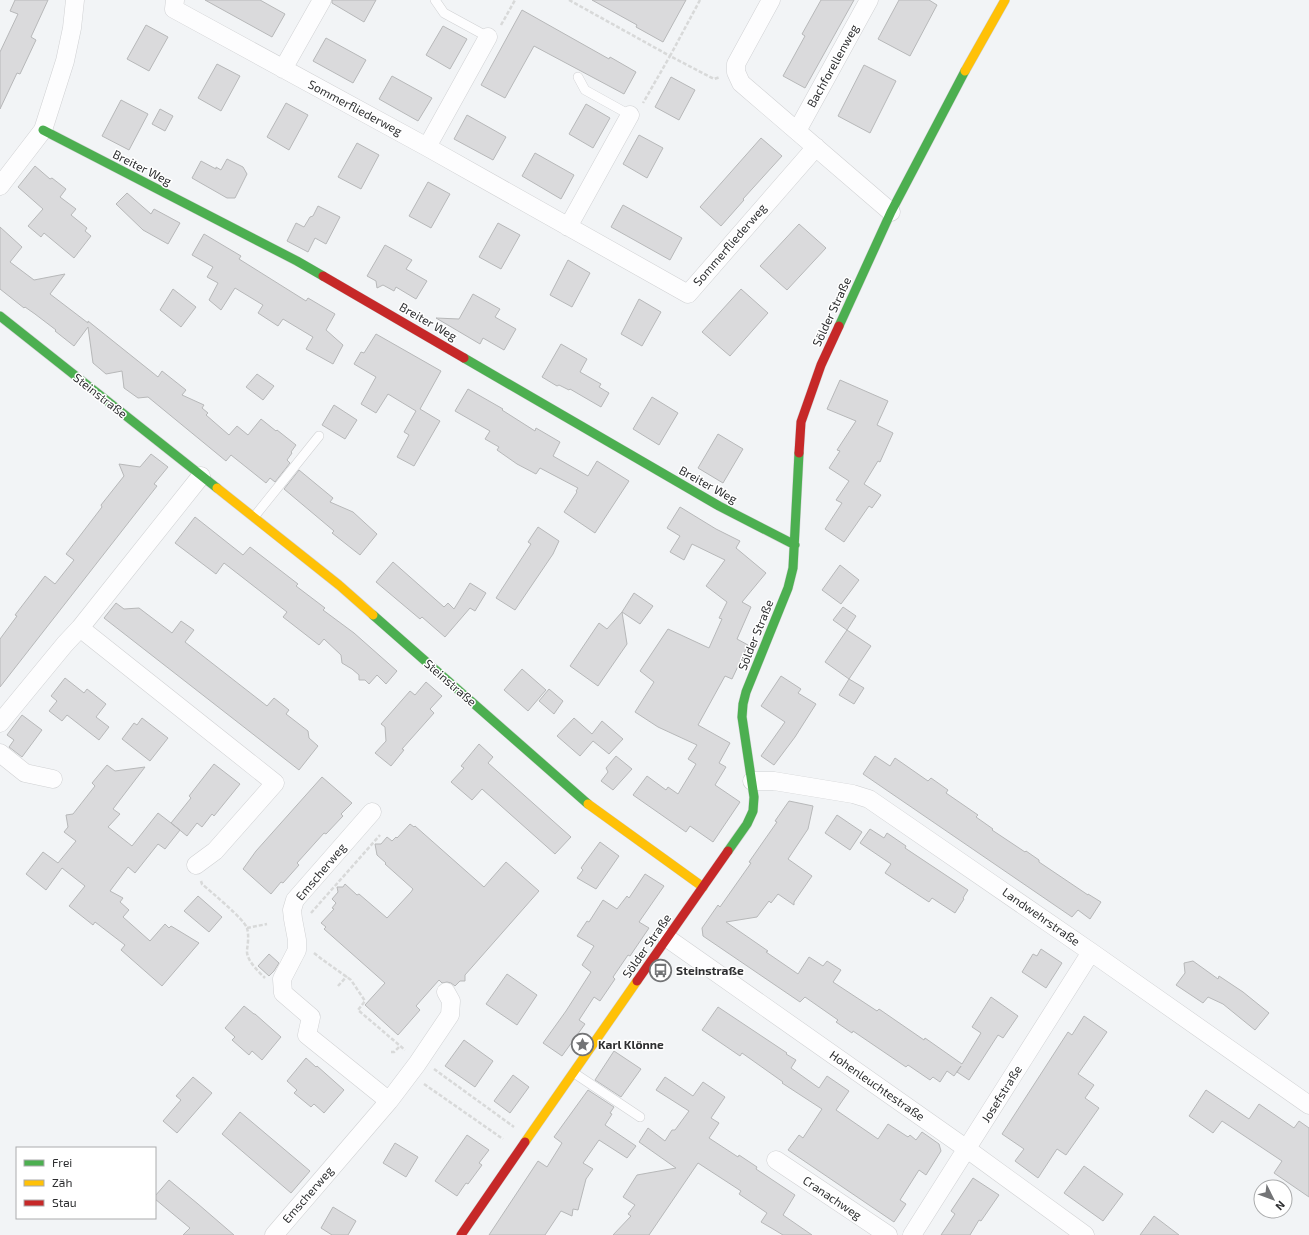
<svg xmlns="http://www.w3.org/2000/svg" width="1309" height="1235" font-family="'Exo 2',sans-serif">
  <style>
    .building { fill: #dadadc; stroke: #b7b8b9 }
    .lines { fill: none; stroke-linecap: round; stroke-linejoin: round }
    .lane-casing { stroke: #d0d1d3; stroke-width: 10 }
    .street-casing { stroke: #d0d1d3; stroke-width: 19 }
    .fast-casing { stroke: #d0d1d3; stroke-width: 10 }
    .slow-casing { stroke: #d0d1d3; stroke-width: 10 }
    .jam-casing { stroke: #d0d1d3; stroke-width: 10 }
    .path { stroke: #d8d9d9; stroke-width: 2.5; stroke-dasharray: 4 2; stroke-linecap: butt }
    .lane { stroke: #fdfdfe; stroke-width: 9 }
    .street { stroke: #fdfdfe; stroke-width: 18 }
    .fast { stroke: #4caf50; stroke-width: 9 }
    .slow { stroke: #ffc107; stroke-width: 9 }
    .jam { stroke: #c62828; stroke-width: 9 }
    .labels { text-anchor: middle; stroke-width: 3; stroke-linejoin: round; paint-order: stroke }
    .street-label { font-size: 12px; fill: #2e2f31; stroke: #fff }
    .poi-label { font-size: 12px; font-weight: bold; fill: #2e2f31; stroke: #fff; text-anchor: start }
  </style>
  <rect width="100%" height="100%" fill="#f2f4f6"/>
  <path class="building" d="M15,0H48L31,37L36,40L20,74L17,73L0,109V52L18,14L10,11Z
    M205,0H260L285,14L272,37Z
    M332,0H376L364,22L332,3Z
    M592,0H686L663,42L636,27L637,25Z
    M821,0H854L805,88L783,76L805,36L802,34Z
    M899,0H929L937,5L910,56L878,39Z
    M522,10L609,59L610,57L636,72L624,94L534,46L505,98L481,85Z
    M146,25L168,37L149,71L127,59Z
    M443,26L467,39L450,69L426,55Z
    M326,38L366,60L353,83L313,61Z
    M217,64L240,76L221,111L198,98Z
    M864,65L896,81L870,133L838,116Z
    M392,76L432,98L418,121L379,99Z
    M671,77L695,90L679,120L655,107Z
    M121,100L148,114L129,150L102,136Z
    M286,103L308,115L289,150L267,137Z
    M586,104L610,118L593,148L569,134Z
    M160,109L173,116L165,131L152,124Z
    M467,115L506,137L493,160L454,139Z
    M639,135L663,148L647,178L623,164Z
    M761,138L782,156L743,199L744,200L721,226L700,207Z
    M357,143L379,155L361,189L338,177Z
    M535,153L574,175L561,199L522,176Z
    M227,159L243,167L247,174L235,198H227L192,178L201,161L216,169V167L221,170Z
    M35,166L50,179L52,178L66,189L60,197L76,209L71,215L87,228L85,231L91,236L74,258L44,233L41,237L28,226L43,209L18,187Z
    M428,182L450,194L431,228L409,216Z
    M127,193L151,214L154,209L180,223L168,244L143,230L116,204Z
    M623,205L682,238L670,260L611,227Z
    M318,206L340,217L326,244L315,238L308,252L287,241L296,223L304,227L310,217L313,216Z
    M498,223L520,235L501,269L479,257Z
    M799,224L826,248L787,290L760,266Z
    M0,227L22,247L10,262L34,280L65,274L50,294L88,323V321L158,377L162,371L186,390L182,395L204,405L202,408L208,413L206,415L229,435L237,426L248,435L261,419L276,431L277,430L296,445L291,452L292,453L287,460L290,463L275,482L270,478L266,483L231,455L226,461L148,397L138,398L124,388L122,371L106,374L93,363L88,327L74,346L55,331L56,330L35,314L25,307L24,308L0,289Z
    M204,234L241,256L239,259L306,301L308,298L335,314L326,330L343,345L333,364L306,349L313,337L283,319L278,326L258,313L263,305L235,288L221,310L209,300L218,283L207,277L213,267L192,255Z
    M385,245L412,260L406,269L427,281L416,299L396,287L394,291L383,285L377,288L376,281L367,276Z
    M568,260L590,273L572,307L550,295Z
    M173,289L196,307L181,327L160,310Z
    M741,289L768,313L730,356L702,332Z
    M473,294L500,309L495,317L516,329L504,350L483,338L480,344L436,318L459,319Z
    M639,299L661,312L642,346L621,334Z
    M376,334L441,371L420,409L440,421L414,466L397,457L409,435L404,432L416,411L388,394L376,413L361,404L376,377L354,364L361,352L364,353Z
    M561,344L587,359L580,372L601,384L599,387L609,393L601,407L570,389L569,390L559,385L557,386L542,377Z
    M257,374L274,386L263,400L246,387Z
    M840,380L888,401L877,425L893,433L880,462L878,461L864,484L881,495L872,508L869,506L844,542L825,529L842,503L836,500L849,481L829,468L840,451L837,450L856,421L827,409Z
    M468,389L503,409L502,410L535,431L536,428L560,442L553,456L588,476L597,461L629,481L595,533L564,512L577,492L576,491L578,488L540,468L536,474L517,464L497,450L499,447L485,439L490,431L455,411Z
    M652,397L678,413L659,445L633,429Z
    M334,405L357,420L345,439L322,425Z
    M718,434L743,449L723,483L698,468Z
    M151,454L168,467L154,484L157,486L0,687V639L17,616L15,615L45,576L55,584L74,560L66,554L102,507L101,505L124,476L119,464L140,467Z
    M299,470L333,498L330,502L353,512L377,534L360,555L332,533L334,531L284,489Z
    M680,507L716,529L740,541L736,548L766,573L742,602L751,607L737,639L748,645L732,679L725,676L698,725L730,743L719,763L726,767L715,785L740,802L713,842L690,826L686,832L633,795L647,776L666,790L668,787L678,794L696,764L688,759L697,745L658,727L635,712L654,682L640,671L668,629L709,648L722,619L719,618L727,602L706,586L725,560L692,544L684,560L670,552L680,536L667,528Z
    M195,517L243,555L250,547L298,584L296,586L325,608L323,610L354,633L397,671L386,684L377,675L369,684L365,680H359V675L352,669L342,663L341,655L324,639L319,645L283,617L287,612L224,563L216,574L175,543Z
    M538,527L559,541L553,554L515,610L496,598L531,544L528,542Z
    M393,562L444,607L448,603L454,609L470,583L486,593L475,611L470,608L445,637L422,617L420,619L376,582Z
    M840,565L859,580L841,604L822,590Z
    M634,593L653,606L640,624L622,612L627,644L598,686L570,666L599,623L607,629L622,612Z
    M116,603L124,609L139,608L172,633L181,621L194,630L185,642L267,706L274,698L289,710L286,714L308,731L309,738L318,746L299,770L104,618Z
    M843,607L856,616L847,630L871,646L849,679L825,662L847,630L833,620Z
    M522,669L546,690L528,711L504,690Z
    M781,676L801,689L798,693L816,704L795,737L774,765L761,756L785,722L761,706Z
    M65,678L84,693L87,689L106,704L96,717L109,727L99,740L67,715L62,721L49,711L57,701L51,696Z
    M849,679L864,688L854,704L839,695Z
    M426,682L442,696L430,709L434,713L402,749L404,750L391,766L375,753L386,741L385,727L381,724L410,691L415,695Z
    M549,689L563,701L554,714L539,701Z
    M22,715L42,730L22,757L9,747L14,740L7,735Z
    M142,718L168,738L150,761L122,739L134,723L137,725Z
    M574,718L592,734L602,721L623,739L609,754L593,741L580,756L557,736Z
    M479,744L493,757L488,763L571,837L555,854L482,789L472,800L451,782L464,768L461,766Z
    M616,756L632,769L613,790L601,781L608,772L606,768Z
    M875,756L890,766L895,758L928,781L931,778L948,790L946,793L978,815L976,817L993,829L992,830L1025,852L1026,851L1039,860V862L1088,895V894L1101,902L1090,919L1078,910L1072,917L863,774Z
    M214,764L240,784L214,816L212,814L202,827L197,823L187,836L171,823L191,798L189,796Z
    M107,765L115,771L145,767L113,809L120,814L108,827L132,846L158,813L180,830L165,849L158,844L135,873L128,867L110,891L123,898L120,902L129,910L123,917L150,941L165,924L169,928L171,926L199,943L162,986L121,950L125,945L95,922L93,925L69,906L85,886L62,868L46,890L26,874L43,852L58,863L76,841L64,832L68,827L66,815L73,814L95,786L92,783Z
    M322,777L352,803L341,814L343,816L326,834L324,833L297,863L299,865L283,883L281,882L271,894L243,869L256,851Z
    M789,801L813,806L808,829L788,859L812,876L794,902V905L778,894L771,903L769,901L757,917L726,922L768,951L766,952L798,974L809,957L823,966L827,961L841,970L833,982L877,1011L879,1009L924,1040L925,1038L962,1064L981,1033L972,1027L991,997L1018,1016L1003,1038L998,1035L969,1080L957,1072L961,1066L954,1076L947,1071L940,1082L933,1077L930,1080L908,1065L906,1067L853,1031L852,1033L836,1022L838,1020L805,997L800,1002L703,936L702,928L718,905L720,907L751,863L749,862L777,822L775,821Z
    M837,815L862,832L850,850L825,833Z
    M410,824L414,827L415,826L484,887L506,862L539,891L465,975V981H460L455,986L451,983L447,982L442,983L439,980L416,1006L420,1010L398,1035L365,1005L385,983L324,929L326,927L321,923L334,909L332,908L336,903L332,899L338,892L337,887H343L345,884L357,895L359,894L387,918L411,892L413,889L385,864L386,863L377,855L375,844H381L387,837L392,841L396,837L397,838Z
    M870,829L884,838L887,833L906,846L905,848L968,890L963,898L964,899L955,913L932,898L929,902L885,873L891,864L860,843Z
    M600,842L619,856L596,889L577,878L583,870L581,868Z
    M645,874L664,886L639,922L649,928L630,956L628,955L613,977L615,979L600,1001L594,997L579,1020L585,1024L562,1056L543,1043L566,1011L591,972L582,965L594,946L577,936L587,921L589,922L603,900L617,909L627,896L629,898Z
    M198,896L222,917L209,932L184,911Z
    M1041,949L1062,963L1046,988L1022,972L1033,954L1037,956Z
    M269,954L279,963L274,971L269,976L258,966Z
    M1193,961L1218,979L1219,976L1243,992L1269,1013L1255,1030L1223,1004L1208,997L1203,1003L1176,985L1185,973L1184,963Z
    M507,974L537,995L517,1025L486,1004Z
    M244,1006L254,1014H255L281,1037L262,1060L252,1051L249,1055L232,1040L235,1037L225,1028Z
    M718,1007L787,1053L786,1054L796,1060L791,1068L819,1088L827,1076L849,1091L836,1110L878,1139L888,1124L908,1137L910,1135L916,1140L922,1132L939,1144L941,1151L926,1175L919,1170L900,1200L906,1204L894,1222L788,1150L799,1135L803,1138L822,1109L782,1083L783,1082L742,1053L740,1056L702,1030Z
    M1084,1016L1107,1032L1078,1074L1094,1085L1085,1098L1099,1108L1066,1155L1057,1149L1038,1178L1015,1161L1024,1149L1002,1134L1068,1032L1072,1035Z
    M464,1040L493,1061L475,1087L445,1066Z
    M614,1051L641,1069L621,1097L595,1080Z
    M306,1058L316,1067L317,1066L344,1090L324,1113L314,1104L311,1107L294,1093L297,1090L287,1081Z
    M513,1075L529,1087L510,1113L494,1101Z
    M193,1077L212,1093L177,1133L163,1121L181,1100L176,1096Z
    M665,1077L693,1096L703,1082L725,1097L711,1118L719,1123L709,1138L738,1157L739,1155L757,1167L756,1169L795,1195L783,1215L812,1235H783L773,1229L761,1222L767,1213L739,1194L741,1191L698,1163L649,1235H613L631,1216L628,1214L635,1205L623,1197L637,1175L676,1168L639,1142L648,1128L665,1141L672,1130H675L689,1111L656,1090Z
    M588,1090L614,1107L610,1113L612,1114L605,1125L636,1146L627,1158L599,1140L583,1163L593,1169L586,1179L578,1210L573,1209L572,1216L561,1211L545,1235H489L538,1161L547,1167L562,1143L554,1137Z
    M1206,1090L1249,1119L1259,1104L1294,1128L1299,1121L1309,1128V1197L1274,1173L1282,1161L1222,1121L1213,1133L1189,1116Z
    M240,1112L310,1171L291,1193L222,1134Z
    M467,1135L489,1150L479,1163L482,1165L468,1184L466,1183L457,1196L435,1181Z
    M395,1143L418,1157L406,1177L383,1163Z
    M1084,1166L1123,1194L1103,1221L1064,1193Z
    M973,1178L999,1195L981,1221L979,1220L970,1235H941L955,1214L951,1211Z
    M169,1180L198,1204L234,1235H183L190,1228L155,1199V1196Z
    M333,1207L356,1221L348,1235H332L321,1228Z
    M1154,1216L1179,1235H1140Z"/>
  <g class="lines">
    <defs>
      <path id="lane" d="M435,0L444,13L488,37
        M578,77L585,90L630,115
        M254,517L319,436
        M574,1073L640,1117"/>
      <path id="street" d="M175,0L174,9L427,147L688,294L816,147
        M771,0L736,64V72L741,83L891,212
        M283,69L322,0
        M797,131L869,0
        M427,147L488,37
        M0,186L43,130L65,61L72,28L75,0
        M568,227L630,115
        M80,628L275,783L215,851L196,865
        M0,723L65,644L80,628L201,476
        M0,753L25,773L53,779
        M752,781H774L853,794L869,799L1091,952L1309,1105
        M667,938L967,1149L1085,1235
        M389,1101L417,1064L450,1015L451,1001L446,992
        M776,1160L888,1235
        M274,1235L389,1101L307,1035L311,1017L283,993L282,979L297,950V940L293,919L292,910L295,900L372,812
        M912,1235L1091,952"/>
      <path id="fast" d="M43,130L297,261L323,276
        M0,316L217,488
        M839,326L891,212L965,71
        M464,358L719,506L795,545
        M373,615L588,804
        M728,851L747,824L753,811L754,797L742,717L743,704L746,692L788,588L793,568L799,453"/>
      <path id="slow" d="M965,71L1005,0
        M217,488L339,585L373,615
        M588,804L703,887
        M525,1142L637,981"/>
      <path id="jam" d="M323,276L464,358
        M799,453L801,422L821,365L839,326
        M637,981L728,851
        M461,1235L525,1142"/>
    </defs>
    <use href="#lane" class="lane-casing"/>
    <use href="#street" class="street-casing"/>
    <use href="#fast" class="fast-casing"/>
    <use href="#slow" class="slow-casing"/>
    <use href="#jam" class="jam-casing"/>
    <path class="path" d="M569,0L670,56L643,103
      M700,0L670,56L714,79L720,77
      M501,25L515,0
      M201,881L202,884C211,892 244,919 247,928C249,935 248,943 247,950C246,960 258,971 265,978
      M311,913L380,835
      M247,928L267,924
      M314,953L323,960L351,980L365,1001L358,1010L405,1050
      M338,986L347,976
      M391,1052H394L400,1046
      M434,1069L514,1127
      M424,1084L503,1139"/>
    <use href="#lane" class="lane"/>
    <use href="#street" class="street"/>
    <use href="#fast" class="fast"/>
    <use href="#slow" class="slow"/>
    <use href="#jam" class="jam"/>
  </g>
  <defs>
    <symbol id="bus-ring" viewBox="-11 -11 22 22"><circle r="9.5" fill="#fff" stroke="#737476" stroke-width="1.5"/><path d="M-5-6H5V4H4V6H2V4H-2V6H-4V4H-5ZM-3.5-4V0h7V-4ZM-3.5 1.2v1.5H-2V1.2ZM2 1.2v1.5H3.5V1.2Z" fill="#737476"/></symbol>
    <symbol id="sight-ring" viewBox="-11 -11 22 22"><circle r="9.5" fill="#fff" stroke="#737476" stroke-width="1.5"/><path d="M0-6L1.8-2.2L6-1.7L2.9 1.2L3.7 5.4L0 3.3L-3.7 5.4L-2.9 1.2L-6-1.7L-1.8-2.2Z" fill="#737476"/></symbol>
  </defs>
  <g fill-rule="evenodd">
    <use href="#bus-ring" x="648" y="958" width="25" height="25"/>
    <use href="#sight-ring" x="570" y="1032" width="25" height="25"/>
  </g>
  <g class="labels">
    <g class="street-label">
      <text transform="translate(833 66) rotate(-61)" y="4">Bachforellenweg</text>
      <text transform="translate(355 108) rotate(28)" y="4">Sommerfliederweg</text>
      <text transform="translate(142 168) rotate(27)" y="4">Breiter Weg</text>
      <text transform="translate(730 245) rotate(-49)" y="4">Sommerfliederweg</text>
      <text transform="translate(832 312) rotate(-65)" y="4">Sölder Straße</text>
      <text transform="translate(428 322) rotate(30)" y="4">Breiter Weg</text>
      <text transform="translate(100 396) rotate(38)" y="4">Steinstraße</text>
      <text transform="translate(708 485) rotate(29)" y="4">Breiter Weg</text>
      <text transform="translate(756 635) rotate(-68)" y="4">Sölder Straße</text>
      <text transform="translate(450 683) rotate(41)" y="4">Steinstraße</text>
      <text transform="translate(321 872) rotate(-50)" y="4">Emscherweg</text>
      <text transform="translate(1041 917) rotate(35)" y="4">Landwehrstraße</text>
      <text transform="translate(647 946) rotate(-55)" y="4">Sölder Straße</text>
      <text transform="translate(877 1086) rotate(35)" y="4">Hohenleuchtestraße</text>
      <text transform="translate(1002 1094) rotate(-58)" y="4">Josefstraße</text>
      <text transform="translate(308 1195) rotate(-49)" y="4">Emscherweg</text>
      <text transform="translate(832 1198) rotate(34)" y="4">Cranachweg</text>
    </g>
    <g class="poi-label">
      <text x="676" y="975">Steinstraße</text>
      <text x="598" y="1049">Karl Klönne</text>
    </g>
  </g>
  <rect x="16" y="1147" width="140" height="72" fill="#ffffff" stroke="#abacad"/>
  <rect x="24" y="1160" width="20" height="6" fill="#4caf50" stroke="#abacad"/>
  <text x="52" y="1167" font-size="12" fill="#2e2f31">Frei</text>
  <rect x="24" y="1180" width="20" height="6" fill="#ffc107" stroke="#abacad"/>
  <text x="52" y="1187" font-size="12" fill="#2e2f31">Zäh</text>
  <rect x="24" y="1200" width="20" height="6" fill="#c62828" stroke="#abacad"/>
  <text x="52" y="1207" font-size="12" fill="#2e2f31">Stau</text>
  <g transform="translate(1273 1199) rotate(132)"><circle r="19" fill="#ffffff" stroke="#abacad"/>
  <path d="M0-3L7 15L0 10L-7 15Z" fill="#737476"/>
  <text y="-6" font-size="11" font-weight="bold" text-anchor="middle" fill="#2e2f31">N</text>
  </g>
</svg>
